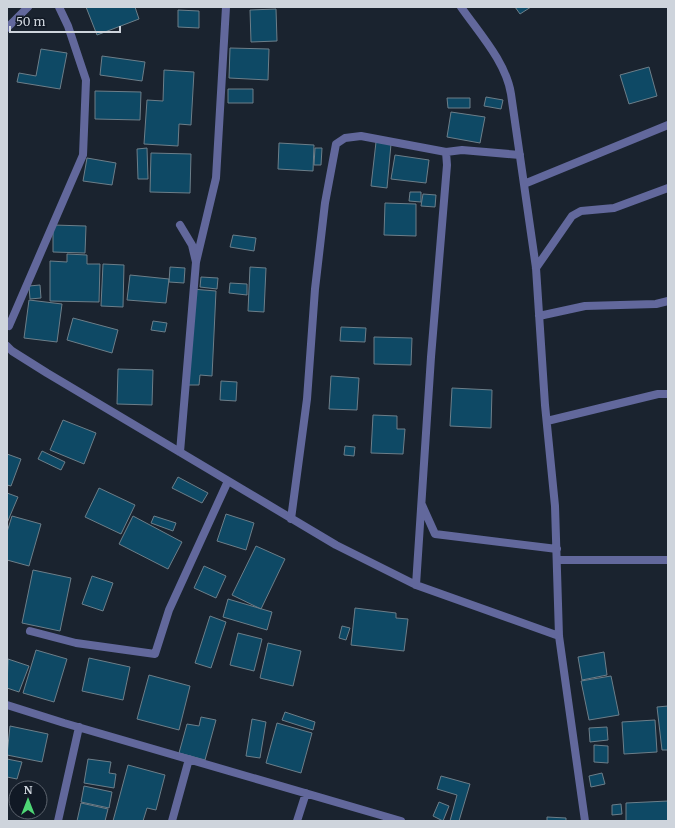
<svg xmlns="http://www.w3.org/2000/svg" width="675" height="828" font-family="Merriweather,serif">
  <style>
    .building { fill: #0e4965; stroke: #6c7e89 }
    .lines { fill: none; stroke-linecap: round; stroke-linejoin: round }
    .street { stroke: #62689c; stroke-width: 8 }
  </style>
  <rect width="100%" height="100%" fill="#1a232f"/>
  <path class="building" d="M86,7H135L139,19L97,35Z
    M515,7H531L520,14Z
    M276,9L277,41L251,42L250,10Z
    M178,10L199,11V28L178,27Z
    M230,48L269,49L268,80L229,78Z
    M41,49L67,53L60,89L17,82L19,73L36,76Z
    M102,56L145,62L142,81L100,75Z
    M649,67L657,96L629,104L620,75Z
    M164,70L194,72L191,125L179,124L178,146L144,144L147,100L163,101Z
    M228,89H253V103H228Z
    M95,91L141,92L140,120L95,119Z
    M486,97L503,100L501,109L484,106Z
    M447,98H470V108H448Z
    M451,112L485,117L480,143L447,137Z
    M376,142L391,144L387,188L371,186Z
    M279,143L314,145L313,171L278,169Z
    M147,148L148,179H138L137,149Z
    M315,148H322L321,165H314Z
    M151,153L191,154L190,193L150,192Z
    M395,155L429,160L426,183L391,179Z
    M87,158L116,163L112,185L83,181Z
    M410,192H421V202L409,201Z
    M423,194L436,195L435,207L421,206Z
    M385,203L416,204V236L384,235Z
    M53,225L86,226L85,253L53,252Z
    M233,235L256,238L254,251L230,247Z
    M67,254L87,255V264H100L99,302L50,301V261L67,262Z
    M103,264L124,265L123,307L101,306Z
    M170,267L185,268L184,283L169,282Z
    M250,267L266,268L264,312L248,311Z
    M130,275L169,279L166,303L127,300Z
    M201,277L218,278L217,289L200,287Z
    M230,283L247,284V295L229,293Z
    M40,285L41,298L30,299L29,286Z
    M192,289L216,291L212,376L200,375L199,385H187Z
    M29,300L62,304L57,342L24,338Z
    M73,318L118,330L112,353L67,340Z
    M153,321L167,323L165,332L151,330Z
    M341,327L366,328L365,342L340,341Z
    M374,337L412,338L411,365L374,364Z
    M118,369L153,370L152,405L117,404Z
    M331,376L359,378L357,410L329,409Z
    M221,381L237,382L236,401L220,400Z
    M452,388L492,390L491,428L450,426Z
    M373,415L397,416V429H405L403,454L371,453Z
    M63,420L96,433L84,464L50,450Z
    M345,446L355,447L354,456L344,455Z
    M42,451L65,462L61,470L38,459Z
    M7,454L21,459L11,486L7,485Z
    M178,477L208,493L202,503L172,488Z
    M99,488L135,505L121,534L85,517Z
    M7,493L18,497L7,523Z
    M226,514L254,523L246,550L217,541Z
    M12,516L41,524L29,566L7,560V532Z
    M133,516L182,542L168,569L119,544Z
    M154,516L176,523L173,531L151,523Z
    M256,546L285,559L261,609L232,595Z
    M204,566L226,576L216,598L194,588Z
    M33,570L71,578L60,631L22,623Z
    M92,576L113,583L103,611L82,604Z
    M228,599L272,612L267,630L223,617Z
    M355,608L396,613V618L408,619L404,651L351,645Z
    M210,616L226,622L211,668L195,663Z
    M342,626L350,628L346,640L339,638Z
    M238,633L262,639L254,671L230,665Z
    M268,643L301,651L293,686L260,678Z
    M36,650L67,659L54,702L23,693Z
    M604,652L607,675L582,680L578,657Z
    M89,658L130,667L123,700L82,691Z
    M8,659L29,666L19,692L7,688Z
    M149,675L190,686L179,730L137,719Z
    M611,676L619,715L589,720L581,681Z
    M668,706V750H662L657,707Z
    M285,712L315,722L313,730L282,720Z
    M201,717L216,720L205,760L179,753L187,724L199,726Z
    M252,719L266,722L260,758L246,756Z
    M655,720L657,752L624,754L622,722Z
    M277,723L312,733L301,773L266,763Z
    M10,726L48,734L42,762L7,755Z
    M607,727L608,740L590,742L589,728Z
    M594,745L608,746V763L594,762Z
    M7,759L22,762L17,779L7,777Z
    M88,759L111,762L109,773L116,774L114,788L84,783Z
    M128,765L165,775L156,810L147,808L143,821H113Z
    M602,773L605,784L591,787L589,776Z
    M441,776L470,784L459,821H450L457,795L437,789Z
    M84,786L112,792L109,808L81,802Z
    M668,801V821H626V803Z
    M439,802L449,806L443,821L433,816Z
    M81,803L108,809L105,821H77Z
    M621,804L622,814L612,815V805Z
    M547,817L566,818V821H547Z"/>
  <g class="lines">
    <path class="street" d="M461,7C479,33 506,62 511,94L536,268L545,405L555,506L559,636L585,821
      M7,28L28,7
      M524,184L668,125
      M180,225L192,245L196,262L180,452
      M196,262L216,178L226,7
      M536,268L572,216L581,211L614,208L668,188
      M539,316L585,306L656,304L668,301
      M7,325L9,326L83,155L86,80L68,26L59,7
      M7,346L12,351L47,373L336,545L416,585L559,636
      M547,421L658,394H668
      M422,505L435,534L557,549
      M291,519L307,399L315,289L325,203L336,144L345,138L361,136L446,152L462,150L520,155
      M557,560H668
      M416,585L431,357L447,165L446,152
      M30,631L76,643L155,654L169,610L228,481
      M7,705L64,723L401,821
      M58,821L79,727
      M172,821L189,759
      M297,821L306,793"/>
  </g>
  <rect width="675" height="828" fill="none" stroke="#ced4dc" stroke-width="16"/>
  <g transform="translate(28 800)"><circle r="19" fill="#111925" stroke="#5d646e"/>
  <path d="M0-3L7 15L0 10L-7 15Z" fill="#4ed675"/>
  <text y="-6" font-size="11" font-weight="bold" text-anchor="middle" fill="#ced4dc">N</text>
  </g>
  <path d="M10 26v6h110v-6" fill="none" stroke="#ced4dc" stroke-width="2"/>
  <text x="16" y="26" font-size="12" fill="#ced4dc" stroke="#111925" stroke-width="3" paint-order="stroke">50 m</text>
</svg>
